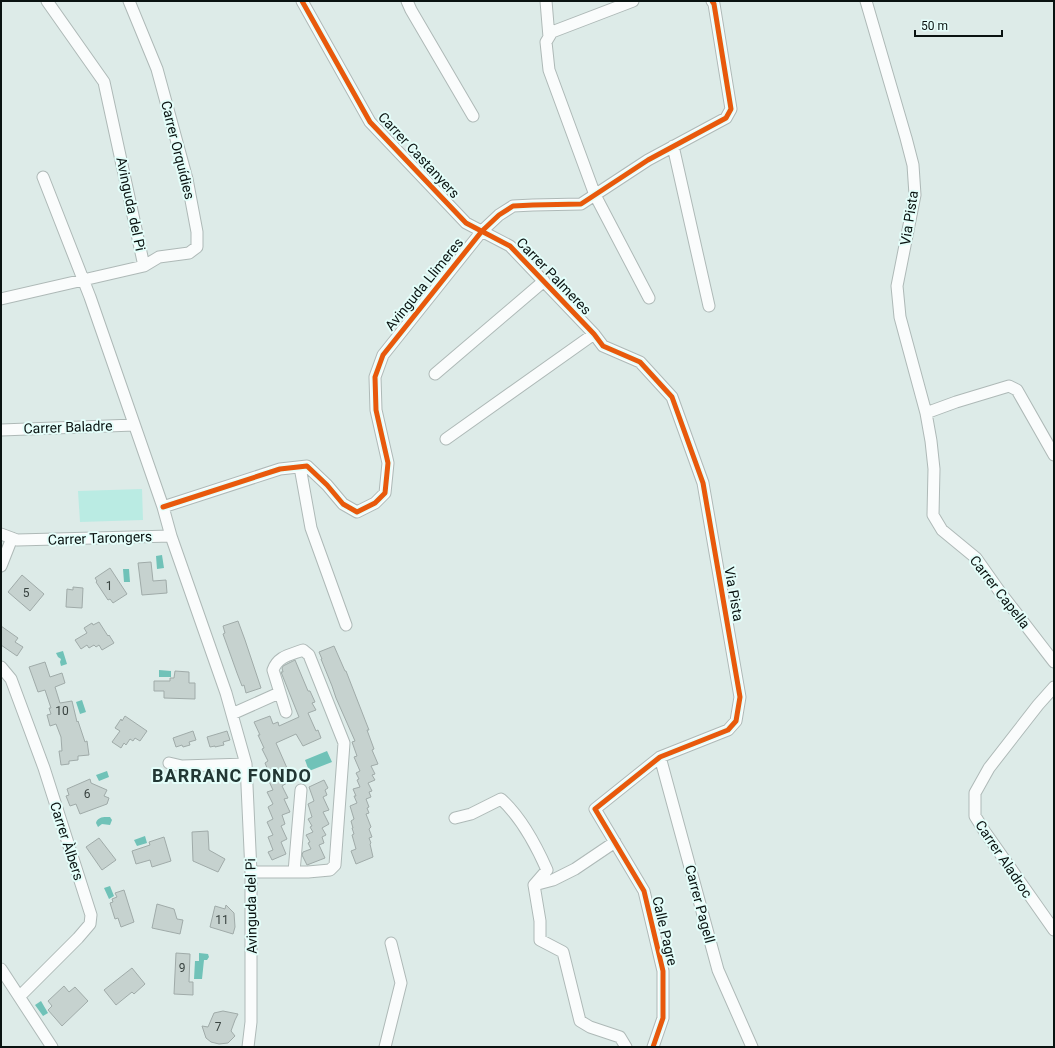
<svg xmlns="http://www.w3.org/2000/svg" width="1055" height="1048" font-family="Roboto,sans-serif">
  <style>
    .green { fill: #baebe3 }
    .water { fill: #70c2b8 }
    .building { fill: #c6d2cf; stroke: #a0aba9 }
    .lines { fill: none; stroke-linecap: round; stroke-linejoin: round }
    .street-casing { stroke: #aeb9b7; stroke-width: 13 }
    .street { stroke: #fafcfc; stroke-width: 11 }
    .cycleway-casing { stroke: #e4fefa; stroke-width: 8 }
    .cycleway { stroke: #e8590c; stroke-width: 5 }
    .labels { text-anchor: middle; stroke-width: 4; stroke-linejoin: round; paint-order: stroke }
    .number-label { font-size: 12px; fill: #394340 }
    .street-label { font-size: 14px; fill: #0a1311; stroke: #e4fefa }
    .district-label { font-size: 18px; font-weight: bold; letter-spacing: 1px; fill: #223734; stroke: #e4fefa }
  </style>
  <rect width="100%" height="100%" fill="#ddebe8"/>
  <path class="green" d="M142,489L143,520L80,522L78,491Z"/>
  <path class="water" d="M162,555L164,568L157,569L156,556Z
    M123,569H129L130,582H124Z
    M63,651L67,664L61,666L60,662L61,659L58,657L56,653Z
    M159,670L171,671V677H159Z
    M82,700L86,712L80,714L76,702Z
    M327,751L332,762L309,771L305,760Z
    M107,771L109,777L99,781L96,775Z
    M106,817H110L112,820L110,825L102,824L98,827L96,823C97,818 102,817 106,817Z
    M145,836L147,843L137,846L134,840Z
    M110,886L114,896L109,899L104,888Z
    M199,953L208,954L209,957L207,960H204L202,979H194L195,961H199Z
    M41,1001L48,1013L43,1016L35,1005Z"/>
  <path class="building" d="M151,562L153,581L166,580L167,593L142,595L138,563Z
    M110,568L127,594L113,603L110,599L108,600L96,582L97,581L95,578Z
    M22,575L44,594L30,611L8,592Z
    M73,587L83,588L82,608L66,607L67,589L73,590Z
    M238,621L245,640L261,688L246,693L244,685L242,686L237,673L223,634L225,633L223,626Z
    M99,622L108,636L109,635L114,643L102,650L99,645L96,647L94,645L89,648L87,645L81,649L75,640L87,633L84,628L92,623L93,625Z
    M1,626L18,638L15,642L23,647L17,656L1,645Z
    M334,646L345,671H346L367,725L369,730H367L374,749L372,750L378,764L371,766L375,774L372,775L375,780L368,783L372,791L369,792L371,797L366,799L369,807L367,808L369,813L366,814L371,827L369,829L372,837L369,838L371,843L370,844L373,857L356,864L351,851L356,849L352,835L354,834L352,828H353L351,821L354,819L350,806L357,803L354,796H356L353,789L360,787L357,780L359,779L356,773L360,771L354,757L357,756L352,742L355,741L336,698L332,686L321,659H322L319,652Z
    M295,660L308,691H310L315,702L312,703L316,710L308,713L316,731L318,730L321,738L303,746L296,734L276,743L287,768L283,770L287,783L282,786L288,798L284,799L290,812L282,815L285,824L281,826L287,839L281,842L286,854L272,860L268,852L273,850L268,837L273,835L267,822L273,819L268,807L273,804L267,792L273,790L267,777L270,775L265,763L268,761L262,749L264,748L258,735H260L254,722L270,716L273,724L278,722L279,726L299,717L281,672H283L282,668L283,666Z
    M45,662L50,677L62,673L65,683L55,687L60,703L72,701L77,722L78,721L85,742L87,741L89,755L78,756V760L69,761V764L61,765L59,751H62L61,737L56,724L50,726L47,715L51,714L49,708H51L45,690L38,692L29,667Z
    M175,671L189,672V683H195V699L164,698V691H154V681H170V678H174Z
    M125,716L147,731L140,741L135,738L133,741L130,739L126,745L124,743L121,748L112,742L120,731L115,728L121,719L122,721Z
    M193,731L196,740L189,742L190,745L183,747L182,745L176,747L173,738Z
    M227,731L230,740L223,742L224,745L215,747V746L210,747L207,737Z
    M90,779L91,783L107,790L104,796L109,798L107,804L80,814L76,804L70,806L66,796L69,795L67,789Z
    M324,780L328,788L325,790L327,795L323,797L329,810L323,812L329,824L322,828L326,835L322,837L324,843L319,845L325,858L307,865L302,855L303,852L311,849L308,843L310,842L306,835L313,832L310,827L312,826L308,819L312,817L308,804L314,801L309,787Z
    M208,831L209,850L225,859L218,872L193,861L192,832Z
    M164,837L171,861L152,867L150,860L136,864L132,851L150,845L149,842Z
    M99,838L116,860L102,870L86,847Z
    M124,890L134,922L121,927L118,918L115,919L110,903L113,902L112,899L117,897L115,893Z
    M157,904L174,909L177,919L183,920L180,934L152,928Z
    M226,905L234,913L235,927L233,934L210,927L215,906L225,909Z
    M176,953L190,954L189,982H193V995L174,994Z
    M132,968L145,984L134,994L132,992L116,1005L104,990Z
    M64,986L69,992L75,987L88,1001L62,1026L48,1010L52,1006L48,1001Z
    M223,1011L238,1014L235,1020L231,1031L235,1036L228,1043L219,1044L211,1042L206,1038L202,1026L208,1027L214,1013Z"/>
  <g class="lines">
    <defs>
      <path id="street" d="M129,1L157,69L187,179L197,232V247L189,253L159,257L144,266
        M302,1L370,122L466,223L510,246L594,334L603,346L640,362L672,397L703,483L740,697L736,721L728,730L660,757L595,809L644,891L663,971V1018L653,1047
        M407,1L411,10L473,116
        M546,1L549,37
        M633,1L552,32L546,42L549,70L595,195L649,298
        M866,1L906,138L913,165L915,195L897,286L900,317L926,413L931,441L934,469L933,515L942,530L976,558L1000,592L1054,662
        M673,146L709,306
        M1,299L144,266L104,82L47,1
        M435,374L544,281
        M926,413L956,402L1009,386L1017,390L1054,455
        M1,430L134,425
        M446,439L594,334
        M300,467L311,528L346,625
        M163,507L280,469L307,466L327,485L343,504L357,512L375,503L385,493L388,463L376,410L375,377L383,355L482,231L499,215L513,206L533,205L581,204L648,160L726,118L731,109L714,4L712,1
        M1,534L17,540L171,536L163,507L90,297L43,177
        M171,536L226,693L246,764L251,872V1022L248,1047
        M1,566L12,538
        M1,667L11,679L44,768L91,915L90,924L78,938L20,996
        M1054,687L1038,705L989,768L975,793V816L985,832L1054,930
        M232,714L279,693
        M660,757L718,970L752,1047
        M169,763L182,766L246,764
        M455,818L471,814L501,799C522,818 536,845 547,870L534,885L540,921V940L563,952L580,1021L590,1027L620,1037L626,1047
        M251,872H308L330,870L335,865L344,743L309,655L303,650C290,655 278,656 273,670L286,712
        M294,872L301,790
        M534,885L553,880L575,869L615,842
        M1,969L52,1047
        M385,1047L401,983L391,943"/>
    </defs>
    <use href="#street" class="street-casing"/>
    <use href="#street" class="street"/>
    <defs>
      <path id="cycleway" d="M302,1L370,122L466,223L510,246L594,334L603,346L640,362L672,397L703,483L740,697L736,721L728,730L660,757L595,809L644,891L663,971V1018L653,1047
        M163,507L280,469L307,466L327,485L343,504L357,512L375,503L385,493L388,463L376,410L375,377L383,355L482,231L499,215L513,206L533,205L581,204L648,160L726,118L731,109L714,4L712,1"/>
    </defs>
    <use href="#cycleway" class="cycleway-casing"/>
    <use href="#cycleway" class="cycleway"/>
  </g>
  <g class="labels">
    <g class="number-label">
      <text x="109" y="590">1</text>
      <text x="26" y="597">5</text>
      <text x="62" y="715">10</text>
      <text x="87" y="798">6</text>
      <text x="222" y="924">11</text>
      <text x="182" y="972">9</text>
      <text x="218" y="1031">7</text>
    </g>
    <g class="street-label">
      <text transform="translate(178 150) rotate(76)" y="5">Carrer Orquídies</text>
      <text transform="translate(419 155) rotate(47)" y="5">Carrer Castanyers</text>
      <text transform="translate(131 204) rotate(78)" y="5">Avinguda del Pi</text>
      <text transform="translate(909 218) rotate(-81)" y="5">Via Pista</text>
      <text transform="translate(554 276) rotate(46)" y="5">Carrer Palmeres</text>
      <text transform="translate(424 284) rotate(-51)" y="5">Avinguda Llimeres</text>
      <text transform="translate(68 427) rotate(-2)" y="5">Carrer Baladre</text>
      <text transform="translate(100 538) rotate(-2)" y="5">Carrer Tarongers</text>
      <text transform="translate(1000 592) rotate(52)" y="5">Carrer Capella</text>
      <text transform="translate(734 594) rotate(80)" y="5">Via Pista</text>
      <text transform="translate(67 841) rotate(72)" y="5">Carrer Àlbers</text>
      <text transform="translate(1004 859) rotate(56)" y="5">Carrer Aladroc</text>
      <text transform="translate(700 904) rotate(75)" y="5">Carrer Pagell</text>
      <text transform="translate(251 906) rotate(-91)" y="5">Avinguda del Pi</text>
      <text transform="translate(665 931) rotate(77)" y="5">Calle Pagre</text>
    </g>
    <g class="district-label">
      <text x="232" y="782">BARRANC FONDO</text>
    </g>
  </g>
  <rect width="1055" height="1048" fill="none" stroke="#0a1311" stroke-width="4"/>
  <path d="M915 30v6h87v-6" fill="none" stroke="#0a1311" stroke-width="2"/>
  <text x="921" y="30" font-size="12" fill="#0a1311" stroke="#e4fefa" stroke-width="3" paint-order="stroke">50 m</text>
</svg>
